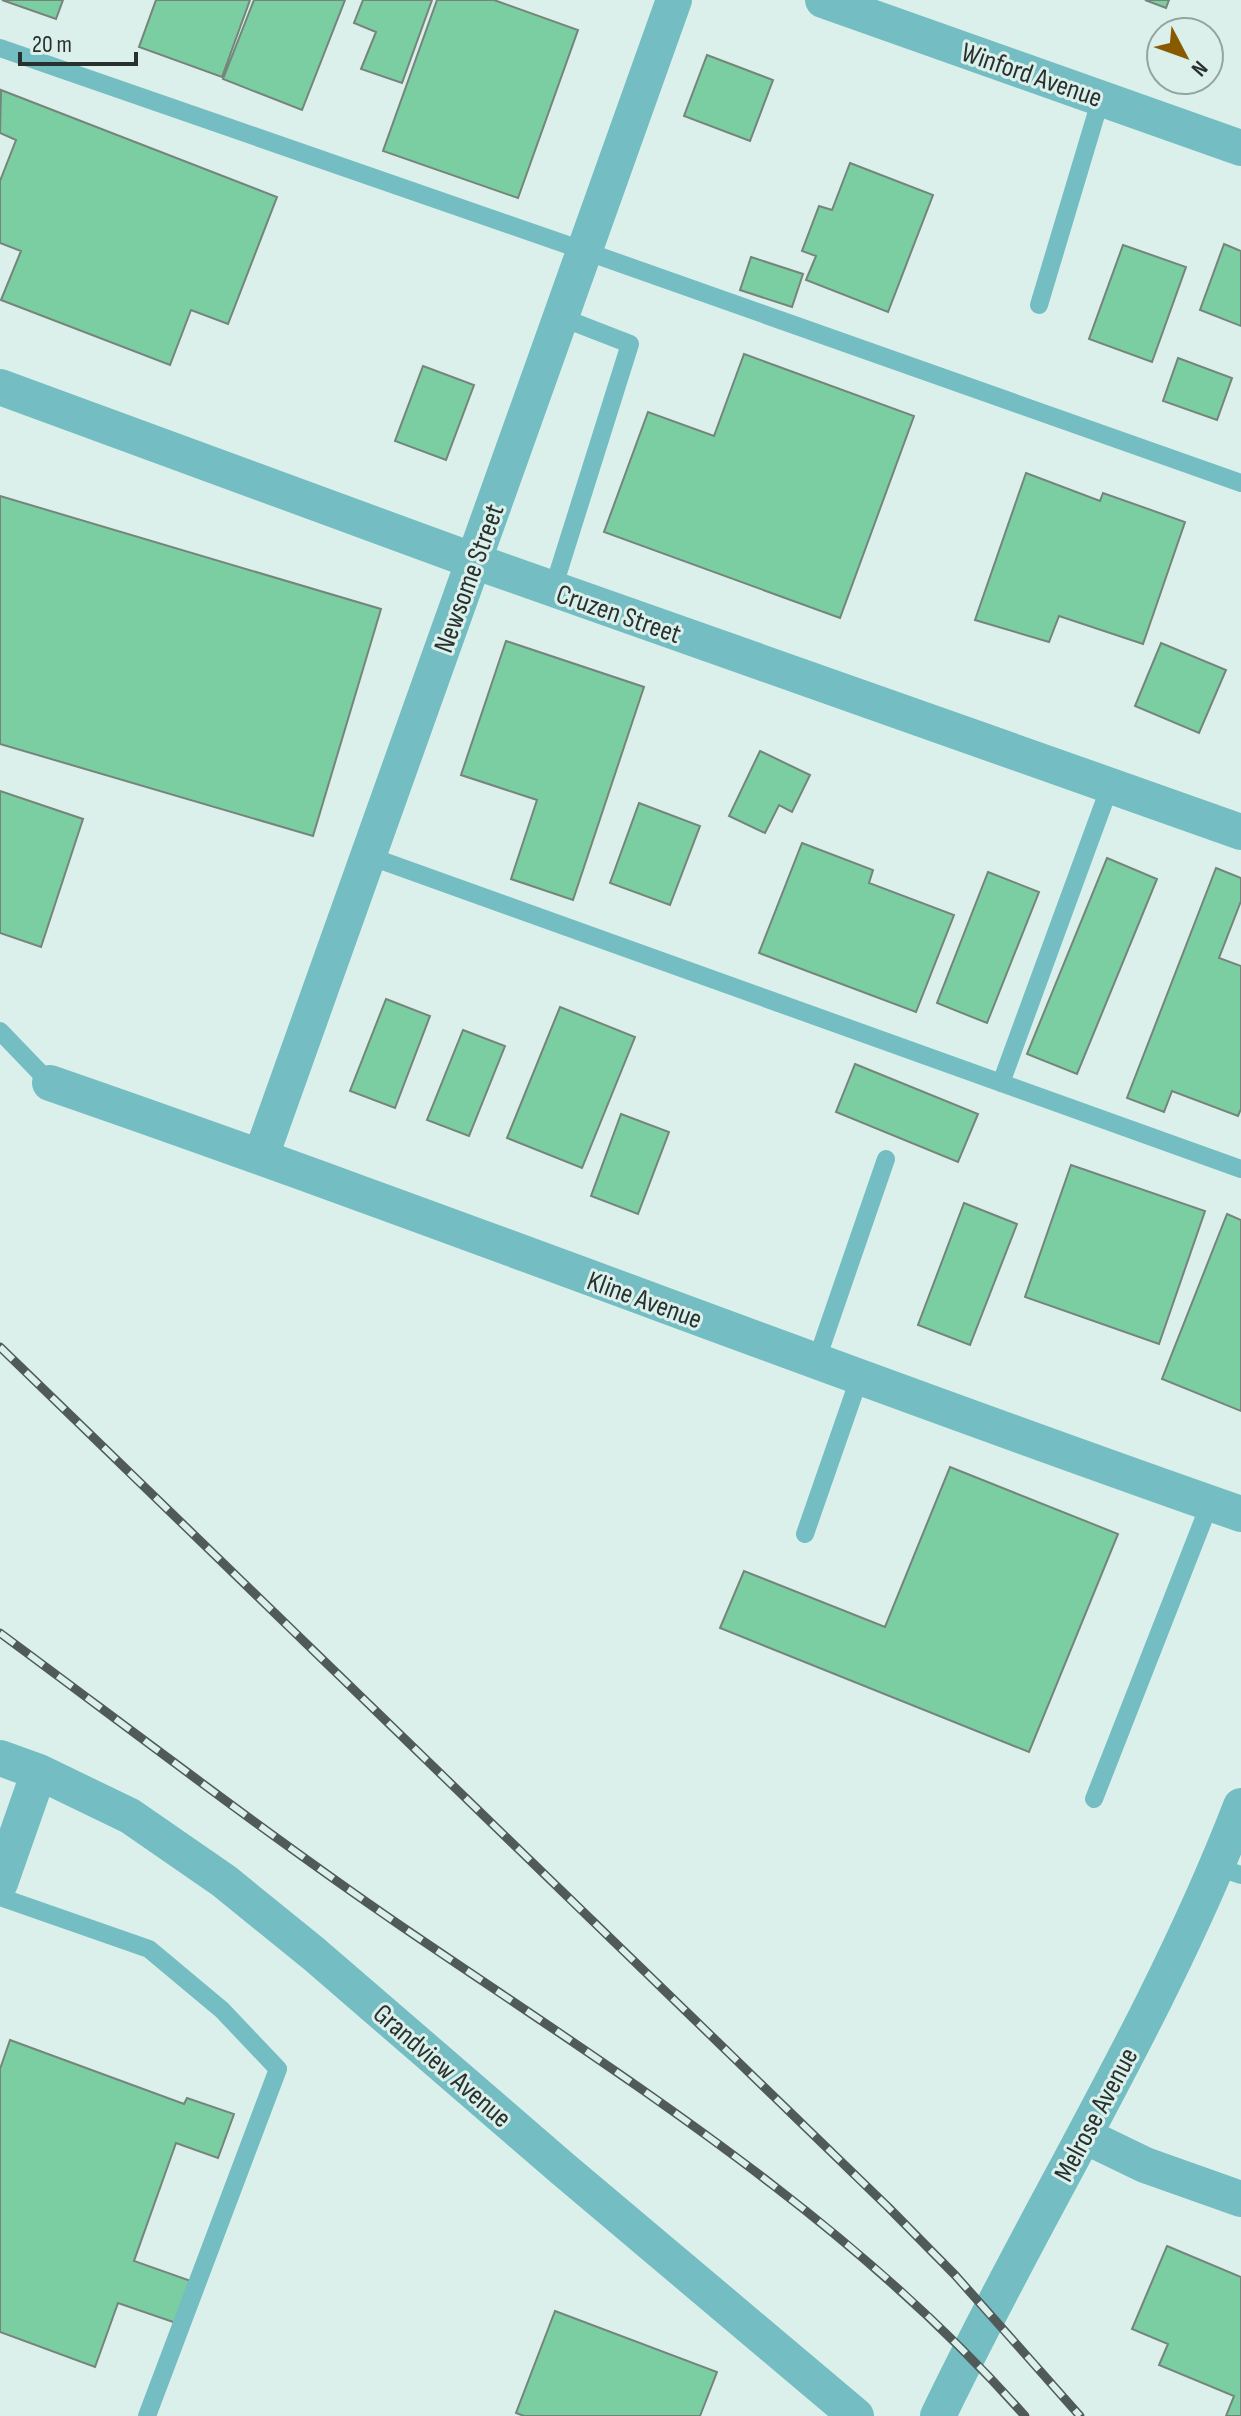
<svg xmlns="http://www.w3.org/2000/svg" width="1241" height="2416" font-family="'Sofia Sans Condensed',sans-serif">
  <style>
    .building { fill: #7bcda2; stroke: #75857c; stroke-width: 2 }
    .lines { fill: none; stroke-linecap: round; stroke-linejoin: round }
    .service { stroke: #74bdc3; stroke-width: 18 }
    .minor { stroke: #74bdc3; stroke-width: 36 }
    .rail-casing { stroke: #505a58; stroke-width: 9 }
    .rail { stroke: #dbf0eb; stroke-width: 6; stroke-dasharray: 18; stroke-linecap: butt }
    .labels { text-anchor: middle; stroke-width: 6; stroke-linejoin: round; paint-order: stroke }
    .street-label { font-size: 28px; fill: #29312f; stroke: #dbf0eb }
  </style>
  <rect width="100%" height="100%" fill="#dbf0eb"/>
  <path class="building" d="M2,0H63L56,19Z
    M156,0H250L222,77L139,47Z
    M254,0H345L302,110L223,79Z
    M363,0H432L402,83L361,69L376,32L354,23Z
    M437,0H494L578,30L518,198L383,151Z
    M1145,0H1169L1166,8Z
    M707,55L773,80L750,141L684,116Z
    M1,90L277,197L228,324L191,310L170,365L1,300L21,251L0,243V181L16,140L0,133Z
    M850,163L933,195L888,312L806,280L816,256L802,251L819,206L832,210Z
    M1224,244L1241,251V326L1200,310Z
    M1123,245L1186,267L1152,362L1089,339Z
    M751,257L803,274L792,307L740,290Z
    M744,354L914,416L840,618L604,532L648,412L714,436Z
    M1178,358L1232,378L1217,420L1163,401Z
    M423,366L474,385L446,460L395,441Z
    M1026,473L1100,501L1103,493L1185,522L1143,644L1059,616L1049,642L975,620Z
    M0,496L381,609L313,836L0,744Z
    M506,641L644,687L573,900L511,879L537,800L461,775Z
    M1161,643L1226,670L1199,733L1135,706Z
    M760,751L810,775L792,812L779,805L765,833L729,816Z
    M0,791L83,819L41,947L0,933Z
    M639,803L700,826L670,905L610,883Z
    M802,843L873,870L869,883L954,915L916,1012L759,953Z
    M1107,858L1157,879L1077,1074L1027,1054Z
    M1216,868L1241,878V901L1219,958L1241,966V1109L1238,1116L1172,1091L1164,1112L1127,1098Z
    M988,872L1039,892L987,1023L937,1003Z
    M386,999L430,1016L395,1108L350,1091Z
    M560,1007L635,1037L582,1168L507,1138Z
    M463,1030L505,1046L469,1136L427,1120Z
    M855,1064L978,1114L958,1162L836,1112Z
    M621,1114L669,1132L638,1214L591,1196Z
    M1071,1165L1205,1211L1159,1344L1025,1297Z
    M964,1203L1017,1224L970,1345L918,1325Z
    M1227,1214L1241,1220V1411L1162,1379Z
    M950,1467L1118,1534L1029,1752L720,1628L744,1571L885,1627Z
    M10,2040L184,2104L187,2098L234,2114L218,2158L176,2143L134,2261L191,2281L176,2323L118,2303L95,2367L0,2332V2069Z
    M1167,2246L1241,2277V2416H1226L1234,2396L1159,2365L1168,2344L1132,2329Z
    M555,2311L717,2372L700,2416H524L516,2413Z"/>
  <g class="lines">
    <path class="service" d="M0,48L585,251L1241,483
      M1039,305L1101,98
      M553,589L630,344L563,318
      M369,856L1241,1169
      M0,1031L50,1083
      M1001,1083L1110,786
      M816,1362L886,1159
      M805,1534L860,1376
      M1094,1799L1210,1503
      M1217,1867L1241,1875
      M0,1897L149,1949L222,2010L278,2069L147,2416"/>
    <path class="minor" d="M823,0L1241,148
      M0,387L474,561L1241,832
      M50,1083C449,1221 842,1375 1241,1514
      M261,1156L674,0
      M0,1758L39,1772L130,1816L224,1881L314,1954L563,2169L856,2416
      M0,1883L39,1772
      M1085,2136L1145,2165L1241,2199
      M938,2416C1036,2211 1159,2019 1241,1806"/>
    <defs>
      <path id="rail" d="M0,1347L888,2207L955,2275L1080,2416
        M0,1633C134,1732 267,1834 404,1928C624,2078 847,2215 1025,2416"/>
    </defs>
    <use href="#rail" class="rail-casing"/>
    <use href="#rail" class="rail"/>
  </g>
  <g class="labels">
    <g class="street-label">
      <text transform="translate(1032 74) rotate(19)" y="10">Winford Avenue</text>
      <text transform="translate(468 578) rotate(-70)" y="10">Newsome Street</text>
      <text transform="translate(619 613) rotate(19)" y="10">Cruzen Street</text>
      <text transform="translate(645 1299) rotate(20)" y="10">Kline Avenue</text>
      <text transform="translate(443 2065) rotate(41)" y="10">Grandview Avenue</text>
      <text transform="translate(1095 2114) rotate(-62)" y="10">Melrose Avenue</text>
    </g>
  </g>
  <g transform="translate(1185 56) rotate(131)"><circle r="38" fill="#dbf0eb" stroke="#94a4a0" stroke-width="2"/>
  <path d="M0-6L14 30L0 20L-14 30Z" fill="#895b00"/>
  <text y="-12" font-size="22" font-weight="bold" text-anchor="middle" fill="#29312f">N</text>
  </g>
  <path d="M20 52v12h116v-12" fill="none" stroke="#29312f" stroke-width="4"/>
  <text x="32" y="52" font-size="24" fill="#29312f" stroke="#dbf0eb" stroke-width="6" paint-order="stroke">20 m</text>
</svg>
